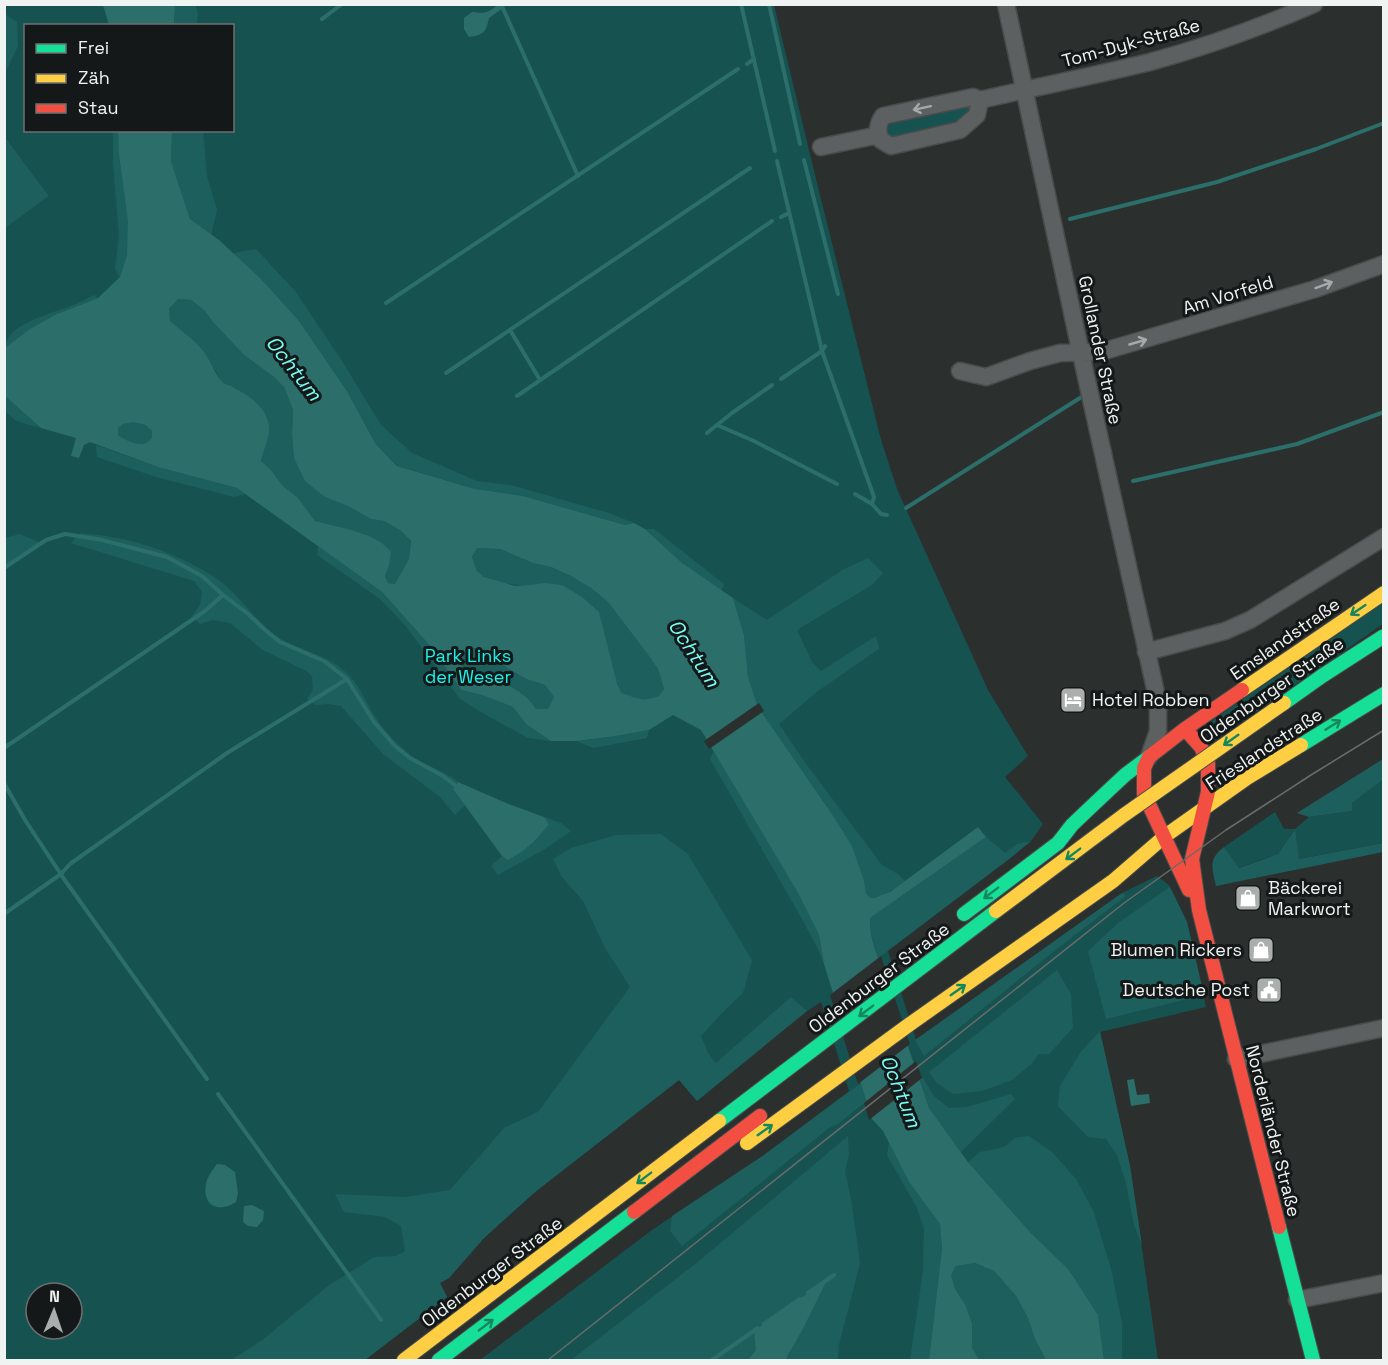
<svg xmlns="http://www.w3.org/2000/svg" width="1388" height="1365" font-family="'Space Grotesk',sans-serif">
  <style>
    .green { fill: #165350; fill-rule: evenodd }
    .forest { fill: #1d5f5c }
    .water { fill: #2b6e6a; fill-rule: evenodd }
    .pier { fill: #2b302f }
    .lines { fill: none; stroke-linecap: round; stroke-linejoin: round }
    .stream { stroke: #2b6e6a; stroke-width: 4 }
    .street-casing { stroke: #484c4b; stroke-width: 19 }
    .fast-casing { stroke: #484c4b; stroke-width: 16 }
    .slow-casing { stroke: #484c4b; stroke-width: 16 }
    .jam-casing { stroke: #484c4b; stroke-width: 16 }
    .street { stroke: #5d6060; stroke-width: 16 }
    .fast { stroke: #16e098; stroke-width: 14 }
    .slow { stroke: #ffcf43; stroke-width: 14 }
    .jam { stroke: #f24e42; stroke-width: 14 }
    .tram { stroke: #696c6b; stroke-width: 1.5 }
    .fast-bridge-casing { stroke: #484c4b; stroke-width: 16; stroke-linecap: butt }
    .slow-bridge-casing { stroke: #484c4b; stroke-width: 16; stroke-linecap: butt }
    .fast-bridge { stroke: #16e098; stroke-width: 14 }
    .slow-bridge { stroke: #ffcf43; stroke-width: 14 }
    .oneway { stroke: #a6aaaa }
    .oneway2 { stroke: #16865e }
    .labels { text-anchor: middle; stroke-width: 6; stroke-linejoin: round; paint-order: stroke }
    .street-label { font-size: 18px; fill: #eff4f3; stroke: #151818 }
    .park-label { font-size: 18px; fill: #17f4ec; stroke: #151818 }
    .poi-label { font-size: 18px; fill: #eff4f3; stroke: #151818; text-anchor: start }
    .water-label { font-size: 20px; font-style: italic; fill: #77fef6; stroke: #151818 }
  </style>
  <rect width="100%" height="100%" fill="#2b302f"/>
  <path class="green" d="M5,5H774L815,175L881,440L897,489L988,690L1028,756L1005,777L1043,824L1031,841L1009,859L888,951L916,1040L1122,893L1157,876L1169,885L1187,922L1206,1007L1100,1032L1130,1166L1158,1360H480L652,1230L764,1155L849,1091L821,1002C777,1030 738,1067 697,1101L679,1080L535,1192L484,1238L449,1278L440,1283L447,1297L365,1360H5L4,228L49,196L5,137ZM26,26H232V130H26ZM36,1293H72V1329H36Z
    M965,104L970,106L972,114L967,120L895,142L885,132V125L889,120Z
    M1383,603V624L1215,740L1210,722Z
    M1383,780V843L1299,859L1294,830L1278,854L1238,868L1224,847L1275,812L1284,829H1295L1309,817L1352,811V803Z"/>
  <path class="forest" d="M175,5H195L198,13L197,25L174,26Z
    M5,14L17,22L18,46L5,73Z
    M113,131H118C120,171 133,213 127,254C126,262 122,270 120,277L115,269L119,236L113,163Z
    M172,131H203L207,176L217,210L211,235L190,219L171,161Z
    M5,137L49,196L5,228H4Z
    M256,249L295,291L342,361L381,425L412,453L477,481L511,485L609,513L634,523L625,525L523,496L475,489L398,466L375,443L347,391L299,321L233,253Z
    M94,295L98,298L57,314L5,349C4,325 50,314 68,307C77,304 86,299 94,295Z
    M178,299L191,300L205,311L213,322L244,355L274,377L284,387L293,410L292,434L294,458L325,497L348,506L371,519L384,521L400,530L411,542L409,559L395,584L388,583L385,576L389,566L369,536L352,530L315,521L298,498L283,486L271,470L261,461L269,430L267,417L259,405L235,388L222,382L215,370L170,321L169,309Z
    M5,396L41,428L16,421L5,411Z
    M133,422L145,425L152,431V438C150,440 145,444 143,444C137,445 121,439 118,435V428L123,423Z
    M96,445L158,467L237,488L246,494L234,497L156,477L97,457Z
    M645,529H654L724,584L721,590L681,562Z
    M80,533C120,536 154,545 190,563C200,569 212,574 221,582C242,598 258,625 281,639C304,652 329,655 349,675C360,687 367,704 376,718C383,730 399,746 410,755C425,766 444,770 458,782L453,789L465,805L455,815L440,797L383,754L341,706L329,704L316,705L307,699L313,689L312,676L306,671L263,650L230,623L213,620L200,624L192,616L200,605L202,592L194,581L71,543Z
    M20,534L43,544L5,569V538Z
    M318,546L382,592L433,649L461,690L482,695L514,707L527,725L551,741L528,738L486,715L460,699L404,624L380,599L317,555Z
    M477,548L500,549L533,563L551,567L571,576L591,588L608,602L646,652L658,669L664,689L659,697C643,702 637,699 622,693L617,684L529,585C516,586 485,582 477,571C474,568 473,561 472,557Z
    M868,558L883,573L872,585L797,630L812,662L821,671L876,636L879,649L818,691L779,724L804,761L882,865L898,874L905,881C894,889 883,898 870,898L866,893L864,880L852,846L834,817L758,707L748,677L744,635L733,598L767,620L844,569Z
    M472,648H480L508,669L526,679L545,685L554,697L548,709H536C526,693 508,684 490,678C481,676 470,675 463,668C460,664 460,660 461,655Z
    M649,730L647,738L593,748L577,741L616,736Z
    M714,751L798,893L819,935L824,964L817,947L798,912L710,759Z
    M1383,759V780L1352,803V811L1309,817L1297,813Z
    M544,817L561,823L571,831L545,849L498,875L491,866L502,856L508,860C527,850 537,841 549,824Z
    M1295,829L1299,859L1383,843V852L1216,886C1212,868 1208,859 1224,847L1239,868L1278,854Z
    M661,834L688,854L752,960L743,993L722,1013L701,1036L708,1053L716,1063L791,997L807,1011L697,1101L679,1080L535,1192L484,1238L449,1278L440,1283L447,1297L365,1360H231L261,1341L328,1286L374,1257L396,1256L405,1251L401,1226L385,1217L344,1212L335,1194L405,1197L450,1190L504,1128L538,1112L630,987L605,948L583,901L561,876L555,862L553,859L571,848L616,835Z
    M986,837L1005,853L1017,844L1031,841L1009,859L878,958L869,925L870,918Z
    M1170,887L1187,922L1204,995L1106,1019L1088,951L1118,923Z
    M1122,893L1126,896L1063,944L924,1056L915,1040Z
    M1057,970L1071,994L1073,1028L1049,1054H1039L1031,1064L1012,1080L982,1091L953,1094L936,1082L929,1072Z
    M1100,1031L1130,1166L1142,1245L1134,1225L1126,1183L1117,1155L1106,1139L1088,1137L1058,1106L1060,1086L1080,1053Z
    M922,1077L934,1096L949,1108L967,1107L1011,1094L1015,1099L961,1152L929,1108L919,1080Z
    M861,1083L867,1101L838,1124L829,1128L682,1246L670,1231L672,1216L764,1155Z
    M848,1136L849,1154L845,1171L851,1199L860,1263L839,1345L838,1360H786L788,1355L803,1329L826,1281L756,1350L748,1360H571L699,1261Z
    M1029,1136L1052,1152L1076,1179L1093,1210L1111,1269L1122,1323V1360H1104L1098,1315L1069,1270L1030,1232L968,1162L980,1152L1004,1147L1015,1138Z
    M889,1143L909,1182L940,1224L942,1248L929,1360H910L923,1271L924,1229L917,1208L887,1155Z
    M975,1263L994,1271L1016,1296L1028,1318L1035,1339L1046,1360H979L977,1359L972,1348V1323L965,1304L955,1289L951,1275L956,1266Z"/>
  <path class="water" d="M499,4L501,5L503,8L489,18C486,32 484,35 469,37L464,29V18L472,12C486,14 487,13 499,4Z
    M103,5H175L174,25H109Z
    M118,131H172L171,161L190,219L219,240L261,279L299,321L347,391L375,443L397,466L475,489L523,496L625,525L634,523L645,529L681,562L733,598L744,635L748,677L758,707L834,817L852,846L864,880L866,893L870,898H874L890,892L978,827L986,837L870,918C869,932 874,945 878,958L929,1108L968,1162L1030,1232L1069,1270L1098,1315L1104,1360H1046L1035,1339L1028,1318L1016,1296L994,1271L975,1263L956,1266L951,1275L955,1289L965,1304L972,1323V1348L979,1360H929L942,1248L940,1224L909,1182L883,1131L872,1119L824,964L819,935L798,893L701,730L673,715L649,730L616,736L577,741H551L527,725L513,707L482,695L461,690L433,649L382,592L237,488L158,467L90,442L84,445L79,458L71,456L76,438L41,428L5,396V348L30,329L57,314L98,298L120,277L127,255L128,221L119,153ZM178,299L191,300L205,311L213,322L244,355L274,377L284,387L293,410L292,434L294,458L305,481L325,497L348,506L371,519L384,521L400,530L411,541L409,559L395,584L388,583L385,576L389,566L391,552L382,543L369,536L352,530L315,521L298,498L283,486L271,470L261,461C263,452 269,438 269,430C270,411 252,397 236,389C233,386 227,385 224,383C215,376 211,361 204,352C195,340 181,331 170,321L169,309ZM133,422L145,425L152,431V438C150,440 145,444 143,444C137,445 122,439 118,435V428L123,424ZM477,548L500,549L533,563L551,567L571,576L591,588L608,602L646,652L658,669L664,689L659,696C643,702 638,699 622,693L617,684L599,612L582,597L562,585L545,583L529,585L515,586L484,577L477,571L472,557ZM472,648H480L507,668L526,679L545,685L554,697L548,709H536C526,693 508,684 490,678C481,676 470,675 463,668C460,664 461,660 461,655Z
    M458,782L506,803L544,817L549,824C537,840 527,850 508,860L502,856L453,789Z
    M1134,1079L1137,1095L1149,1094L1150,1103L1131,1106L1127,1080Z
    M217,1164L225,1165L235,1172L238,1193L236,1202C216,1215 200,1203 207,1180C209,1174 213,1169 217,1164Z
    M252,1205L264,1211L263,1220L257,1227L248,1226L243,1222L244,1206Z
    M827,1280L803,1329L788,1355L786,1360H748L756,1350L754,1331Z"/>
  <path class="pier" d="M759,703L764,711L709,749L704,741Z
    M881,956L910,1044L858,1084L830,995Z
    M916,1061L922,1078L869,1120L864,1103Z"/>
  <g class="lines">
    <path class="stream" d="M501,4L578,176
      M741,4L775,151
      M769,4L800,144
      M322,19L342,4
      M747,64L754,59
      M804,160L838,294
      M777,161L822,351L874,497L872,504
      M781,217L789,213
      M1070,219L1217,182L1316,149L1384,123
      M386,303L738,69
      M510,330L540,380
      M446,373L750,168
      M781,379L822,351L825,346
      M517,396L772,221
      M717,425L754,441L837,484
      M707,433L732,413L772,385
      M1133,481L1297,444L1384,412
      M855,494L872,504L881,514L887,515
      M906,508L1083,396
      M4,568L46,540L65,534L102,540L167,557L202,576L223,595L247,613L265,630L280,642L324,661L347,679L374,722L395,746L410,758L443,776L456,786
      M4,748L183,626L205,611L223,595
      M4,783L25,820L64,879L207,1079
      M4,914L61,874L70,864L227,753L347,679
      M218,1094L381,1320
      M808,1293L834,1275
      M764,1324L800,1299
      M712,1360L758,1328"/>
    <defs>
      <path id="street" d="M1006,4L1081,354L1158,702V731L1149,757
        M980,100L977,115L960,130L891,146L881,140C877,130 877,125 883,116L973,97L980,100C1036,87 1093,76 1150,62C1205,47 1261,27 1314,4
        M821,147L879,135
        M960,371L986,377L1030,361L1060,353L1101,352L1315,289L1384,264
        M1146,652L1225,631L1250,620L1384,537
        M1236,1059L1384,1028
        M1297,1300L1384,1283"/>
      <path id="fast" d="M1301,745L1384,694
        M964,914L1058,843L1072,825L1093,805L1125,775L1149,757
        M719,1121L996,911
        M1279,1227L1313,1360
        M439,1360L634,1212"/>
      <path id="slow" d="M1242,690L1384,593
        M1113,881L1165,836L1247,778L1301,745
        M747,1143L910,1024L1113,881
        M404,1360L719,1121"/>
      <path id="jam" d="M1185,729L1201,747L1208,763V792L1192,859L1199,910L1279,1227
        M1189,890L1144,794V768L1149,757L1185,729L1242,690
        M634,1212L760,1116"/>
    </defs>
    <use href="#street" class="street-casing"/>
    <use href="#fast" class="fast-casing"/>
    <use href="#slow" class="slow-casing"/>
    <use href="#jam" class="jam-casing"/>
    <use href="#street" class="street"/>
    <use href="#fast" class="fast"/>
    <use href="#slow" class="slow"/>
    <use href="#jam" class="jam"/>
    <path class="tram" d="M548,1360L1124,903L1226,830L1311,775L1384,730"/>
    <defs>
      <path id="fast-bridge" d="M1284,703L1322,676L1384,636"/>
      <path id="slow-bridge" d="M996,911L1124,815L1284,703"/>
    </defs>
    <use href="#fast-bridge" class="fast-bridge-casing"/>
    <use href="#slow-bridge" class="slow-bridge-casing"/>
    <use href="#fast-bridge" class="fast-bridge"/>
    <use href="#slow-bridge" class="slow-bridge"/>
  </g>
  <defs><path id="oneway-shaft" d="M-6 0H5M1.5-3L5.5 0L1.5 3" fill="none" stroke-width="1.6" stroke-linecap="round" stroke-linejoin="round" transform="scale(1.5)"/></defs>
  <g class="oneway">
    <use href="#oneway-shaft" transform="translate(922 108) rotate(168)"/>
    <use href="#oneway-shaft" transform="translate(1324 285) rotate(-20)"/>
    <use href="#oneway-shaft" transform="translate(1138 342) rotate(-16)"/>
  </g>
  <g class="oneway2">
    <use href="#oneway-shaft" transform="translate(1358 610) rotate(146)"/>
    <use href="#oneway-shaft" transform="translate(1333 725) rotate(-32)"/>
    <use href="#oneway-shaft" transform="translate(1231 740) rotate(145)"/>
    <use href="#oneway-shaft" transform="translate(1073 854) rotate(143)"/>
    <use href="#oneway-shaft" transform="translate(991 893) rotate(143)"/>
    <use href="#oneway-shaft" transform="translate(958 990) rotate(-35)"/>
    <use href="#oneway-shaft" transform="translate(866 1011) rotate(143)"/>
    <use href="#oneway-shaft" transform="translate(765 1130) rotate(-35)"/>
    <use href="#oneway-shaft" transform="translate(644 1178) rotate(143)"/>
    <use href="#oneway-shaft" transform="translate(486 1325) rotate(-37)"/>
  </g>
  <defs>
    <symbol id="hotel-square" viewBox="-11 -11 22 22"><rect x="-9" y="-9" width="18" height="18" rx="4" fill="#aaafae" stroke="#151818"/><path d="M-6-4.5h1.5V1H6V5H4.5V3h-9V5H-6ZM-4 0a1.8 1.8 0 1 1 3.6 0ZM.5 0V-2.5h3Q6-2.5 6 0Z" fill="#fff"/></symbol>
    <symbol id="shop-square" viewBox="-11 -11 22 22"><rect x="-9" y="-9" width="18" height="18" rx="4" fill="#aaafae" stroke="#151818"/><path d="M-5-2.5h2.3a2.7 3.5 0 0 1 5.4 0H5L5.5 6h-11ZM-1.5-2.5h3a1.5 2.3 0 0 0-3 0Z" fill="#fff"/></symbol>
    <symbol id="civic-square" viewBox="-11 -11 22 22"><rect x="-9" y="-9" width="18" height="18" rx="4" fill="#aaafae" stroke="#151818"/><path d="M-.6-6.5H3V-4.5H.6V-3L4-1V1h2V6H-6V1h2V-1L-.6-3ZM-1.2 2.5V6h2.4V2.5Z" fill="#fff"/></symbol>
  </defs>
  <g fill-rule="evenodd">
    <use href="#hotel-square" x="1058" y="685" width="30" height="30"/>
    <use href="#shop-square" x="1233" y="883" width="30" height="30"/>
    <use href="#shop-square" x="1246" y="935" width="30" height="30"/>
    <use href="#civic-square" x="1254" y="975" width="30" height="30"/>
  </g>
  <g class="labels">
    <g class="street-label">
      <text transform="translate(1131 43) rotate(-15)" y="6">Tom-Dyk-Straße</text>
      <text transform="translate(1228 295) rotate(-17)" y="6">Am Vorfeld</text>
      <text transform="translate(1100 350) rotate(78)" y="6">Grollander Straße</text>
      <text transform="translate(1285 639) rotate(-35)" y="6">Emslandstraße</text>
      <text transform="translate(1272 690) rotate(-35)" y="6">Oldenburger Straße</text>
      <text transform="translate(1264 749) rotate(-33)" y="6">Frieslandstraße</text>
      <text transform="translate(879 978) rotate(-37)" y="6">Oldenburger Straße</text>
      <text transform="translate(1273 1131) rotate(76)" y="6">Norderländer Straße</text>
      <text transform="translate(492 1272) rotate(-37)" y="6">Oldenburger Straße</text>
    </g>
    <g class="park-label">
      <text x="468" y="662">Park Links<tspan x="468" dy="21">der Weser</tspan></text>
    </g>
    <g class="poi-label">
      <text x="1092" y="706">Hotel Robben</text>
      <text x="1268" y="894">Bäckerei<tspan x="1268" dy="21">Markwort</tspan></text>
      <text x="1242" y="956" text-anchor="end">Blumen Rickers</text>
      <text x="1250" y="996" text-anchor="end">Deutsche Post</text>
    </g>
    <g class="water-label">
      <text transform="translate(294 368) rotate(52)" y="7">Ochtum</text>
      <text transform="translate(694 653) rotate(57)" y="7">Ochtum</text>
      <text transform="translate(901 1091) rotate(68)" y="7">Ochtum</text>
    </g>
  </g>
  <rect width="1388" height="1365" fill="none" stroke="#eff4f3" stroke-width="12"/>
  <rect x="24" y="24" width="210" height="108" fill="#151818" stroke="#6c7070" stroke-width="1.5"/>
  <rect x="36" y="44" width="30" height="9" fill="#16e098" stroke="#6c7070" stroke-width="1.5"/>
  <text x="78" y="54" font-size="18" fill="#eff4f3">Frei</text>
  <rect x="36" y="74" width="30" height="9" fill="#ffcf43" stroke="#6c7070" stroke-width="1.5"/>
  <text x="78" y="84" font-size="18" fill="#eff4f3">Zäh</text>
  <rect x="36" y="104" width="30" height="9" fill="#f24e42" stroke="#6c7070" stroke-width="1.5"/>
  <text x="78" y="114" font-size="18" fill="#eff4f3">Stau</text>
  <g transform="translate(54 1311) rotate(2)"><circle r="28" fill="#151818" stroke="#6c7070" stroke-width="1.5"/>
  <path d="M0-4.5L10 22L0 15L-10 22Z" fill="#aaafae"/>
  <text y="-9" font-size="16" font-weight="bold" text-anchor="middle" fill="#eff4f3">N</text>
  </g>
</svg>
